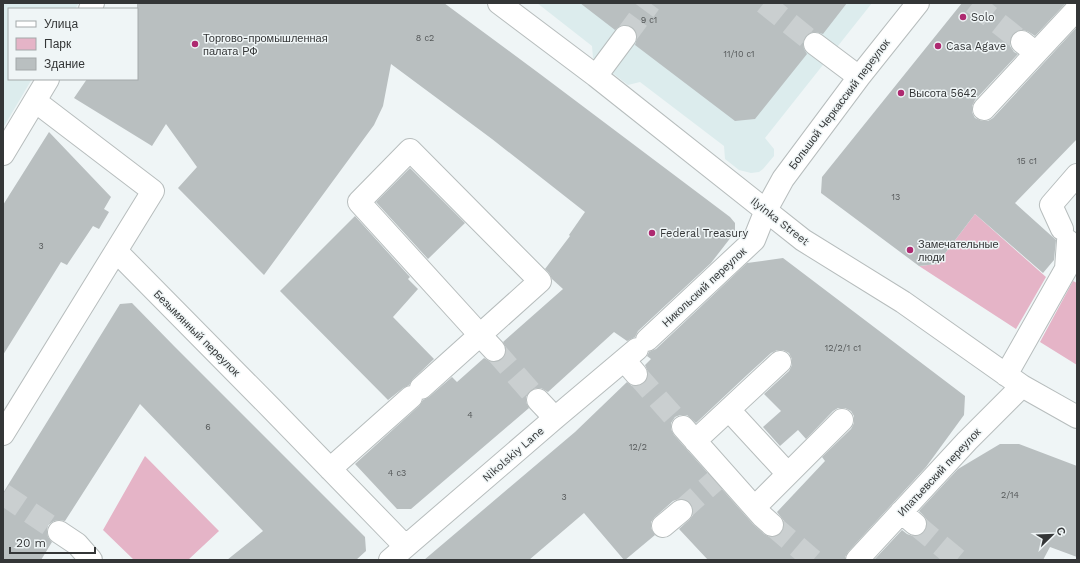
<svg xmlns="http://www.w3.org/2000/svg" width="1080" height="563" font-family="'Work Sans',sans-serif">
  <style>
    .built { fill: #dceced }
    .green { fill: #e5b4c7 }
    .building { fill: #b9bfc0; fill-rule: evenodd }
    .lines { fill: none; stroke-linecap: round; stroke-linejoin: round }
    .minor-tunnel { stroke: #cacfd0; stroke-width: 22; stroke-dasharray: 22 11; stroke-linecap: butt }
    .minor-casing { stroke: #b7bdbd; stroke-width: 24 }
    .minor { stroke: #fff; stroke-width: 22 }
    .poi-dot { fill: #ae2970; stroke: #eff5f6; stroke-width: 1.5 }
    .labels { text-anchor: middle; stroke-width: 3; stroke-linejoin: round; paint-order: stroke }
    .number-label { font-size: 9px; fill: #555859 }
    .poi-label { font-size: 11px; fill: #343637; stroke: #eff5f6; text-anchor: start }
    .street-label { font-size: 11px; fill: #343637; stroke: #eff5f6 }
  </style>
  <rect width="100%" height="100%" fill="#eff5f6"/>
  <path class="built" d="M3,3H79L75,9H9V79H32L3,128Z
    M537,3H872L765,138L774,149V156L763,169L759,172L751,173L739,170L725,159L724,146L640,82L628,85L593,58L592,46Z"/>
  <path class="green" d="M975,214L1046,277L1016,329L919,266L937,264Z
    M1073,281L1077,283V365L1040,342Z
    M145,456L219,531L188,560H134L103,530Z"/>
  <path class="building" d="M137,3H444L540,74L730,217L735,223V232L711,263L638,331L635,337L627,341L614,332L548,392L541,388H536L530,391L526,397V402L529,408L411,509H397L355,464L419,406L423,400L429,397L452,377L457,382L484,358L491,362H497L503,359L506,353V348L503,342L563,289L552,279L549,273L545,269L570,236L569,235L585,212L492,139L391,64L383,106L374,125L264,275L178,188L197,167L166,124L152,146L74,98L87,79H137Z
    M580,3H847L823,34L816,32L810,33L805,36L803,43L804,49L807,54L755,119L735,121L635,45L637,38V32L633,27L626,25L620,26L615,30Z
    M962,3H1066L1035,36L1029,32L1023,30L1017,31L1012,35L1010,40V46L1014,52L1018,54L975,100L972,106V112L975,118L982,121H988L993,118L1077,27V139L1015,203L1056,240L1054,260L1043,273L975,214L937,264L919,266L821,193L822,177Z
    M49,132L111,197L104,209L109,212L99,229L93,226L67,265L61,262L3,355V205Z
    M410,168L465,223L428,259L376,202Z
    M355,216L410,277L408,279L418,289L393,317L434,359L413,379L409,385L403,388L388,400L280,291Z
    M783,258L965,396L964,415L926,467L848,552L845,557V560H708L679,529L689,520L693,515V509L690,503L685,499H679L673,501L655,517L651,522V528L655,535L625,560H624L584,513L529,560H424L575,432L627,382L632,386H638L644,383L648,378V372L645,365L651,359L647,356L649,352L656,349L747,263ZM777,350H783L789,353L792,359V365L789,371L764,394L781,411L763,427L780,446L798,430L806,439L833,411L838,408H845L851,411L854,416V423L851,429L822,457L825,461L777,512L784,521V528L781,534L776,537H770L764,534L753,524L674,435L671,429V423L675,417L680,415H687L696,423L747,375L771,353Z
    M132,303L174,346L365,537L366,551L356,560H227L263,531L140,404L65,521L59,520L54,521L48,525L47,531L48,537L52,542L41,560H3V493L120,304Z
    M1000,444H1019L1077,466V557L1050,547L1043,560H874L902,530L907,534L913,536H919L924,532L927,527V520L923,515L919,511L958,469Z"/>
  <g class="lines">
    <path class="minor-tunnel" d="M764,3L815,44
      M973,3L1022,42
      M625,37L650,3
      M494,350L538,400
      M636,374L683,427
      M3,494L59,532
      M681,511L717,479
      M915,524L958,560
      M772,525L813,560"/>
    <defs>
      <path id="minor" d="M499,3L596,76L803,240L903,302L1022,386L1077,417
        M90,9L93,3
        M1022,42L1036,53L1077,9
        M815,44L859,77
        M596,76L625,37
        M35,101L153,191L116,251L271,408L405,546
        M984,109L1036,53
        M3,154L48,79
        M1062,229L1051,205L1077,175
        M647,340L754,240L766,210L783,179L859,77L918,3
        M624,360L636,374
        M1006,375L1066,269L1068,241
        M421,388L540,281L410,150L359,202L480,335L494,350
        M538,400L555,418
        M729,410L788,474
        M683,427L762,516L772,525
        M3,434L116,251
        M695,441L780,362
        M330,469L411,397
        M755,507L842,420
        M901,512L915,524
        M663,526L681,511
        M59,532L77,544L91,560
        M390,560L555,418L637,349
        M857,560L967,441L1022,386"/>
    </defs>
    <use href="#minor" class="minor-casing"/>
    <use href="#minor" class="minor"/>
  </g>
  <g class="poi-dot">
    <circle cx="963" cy="17" r="4"/>
    <circle cx="195" cy="44" r="4"/>
    <circle cx="938" cy="46" r="4"/>
    <circle cx="901" cy="93" r="4"/>
    <circle cx="652" cy="233" r="4"/>
    <circle cx="910" cy="250" r="4"/>
  </g>
  <g class="labels">
    <g class="number-label">
      <text x="649" y="23">9 с1</text>
      <text x="425" y="41">8 с2</text>
      <text x="739" y="57">11/10 с1</text>
      <text x="1027" y="164">15 с1</text>
      <text x="896" y="200">13</text>
      <text x="41" y="249">3</text>
      <text x="843" y="351">12/2/1 с1</text>
      <text x="470" y="418">4</text>
      <text x="208" y="430">6</text>
      <text x="638" y="450">12/2</text>
      <text x="397" y="476">4 с3</text>
      <text x="1010" y="498">2/14</text>
      <text x="564" y="500">3</text>
    </g>
    <g class="poi-label">
      <text x="971" y="21">Solo</text>
      <text x="203" y="42">Торгово-промышленная<tspan x="203" dy="13">палата РФ</tspan></text>
      <text x="946" y="50">Casa Agave</text>
      <text x="909" y="97">Высота 5642</text>
      <text x="660" y="237">Federal Treasury</text>
      <text x="918" y="248">Замечательные<tspan x="918" dy="13">люди</tspan></text>
    </g>
    <g class="street-label">
      <text transform="translate(839 104) rotate(-53)" y="4">Большой Черкасский переулок</text>
      <text transform="translate(780 221) rotate(38)" y="4">Ilyinka Street</text>
      <text transform="translate(704 287) rotate(-43)" y="4">Никольский переулок</text>
      <text transform="translate(197 333) rotate(45)" y="4">Безымянный переулок</text>
      <text transform="translate(513 454) rotate(-41)" y="4">Nikolskiy Lane</text>
      <text transform="translate(939 472) rotate(-47)" y="4">Ипатьевский переулок</text>
    </g>
  </g>
  <rect width="1080" height="563" fill="none" stroke="#343637" stroke-width="8"/>
  <rect x="8" y="8" width="130" height="72" fill="#eff5f6" stroke="#a4a9aa"/>
  <rect x="16" y="21" width="20" height="6" fill="#ffffff" stroke="#a4a9aa"/>
  <text x="44" y="28" font-size="12" fill="#343637">Улица</text>
  <rect x="16" y="38" width="20" height="12" fill="#e5b4c7" stroke="#a4a9aa"/>
  <text x="44" y="48" font-size="12" fill="#343637">Парк</text>
  <rect x="16" y="58" width="20" height="12" fill="#b9bfc0" stroke="#a4a9aa"/>
  <text x="44" y="68" font-size="12" fill="#343637">Здание</text>
  <g transform="translate(1052 535) rotate(67)" stroke="#eff5f6" stroke-width="3" paint-order="stroke">
  <path d="M0-3L7 15L0 10L-7 15Z" fill="#343637"/>
  <text y="-6" font-size="11" font-weight="bold" text-anchor="middle" fill="#343637">С</text>
  </g>
  <path d="M10 547v6h85v-6" fill="none" stroke="#343637" stroke-width="2"/>
  <text x="16" y="547" font-size="12" fill="#343637" stroke="#eff5f6" stroke-width="3" paint-order="stroke">20 m</text>
</svg>
